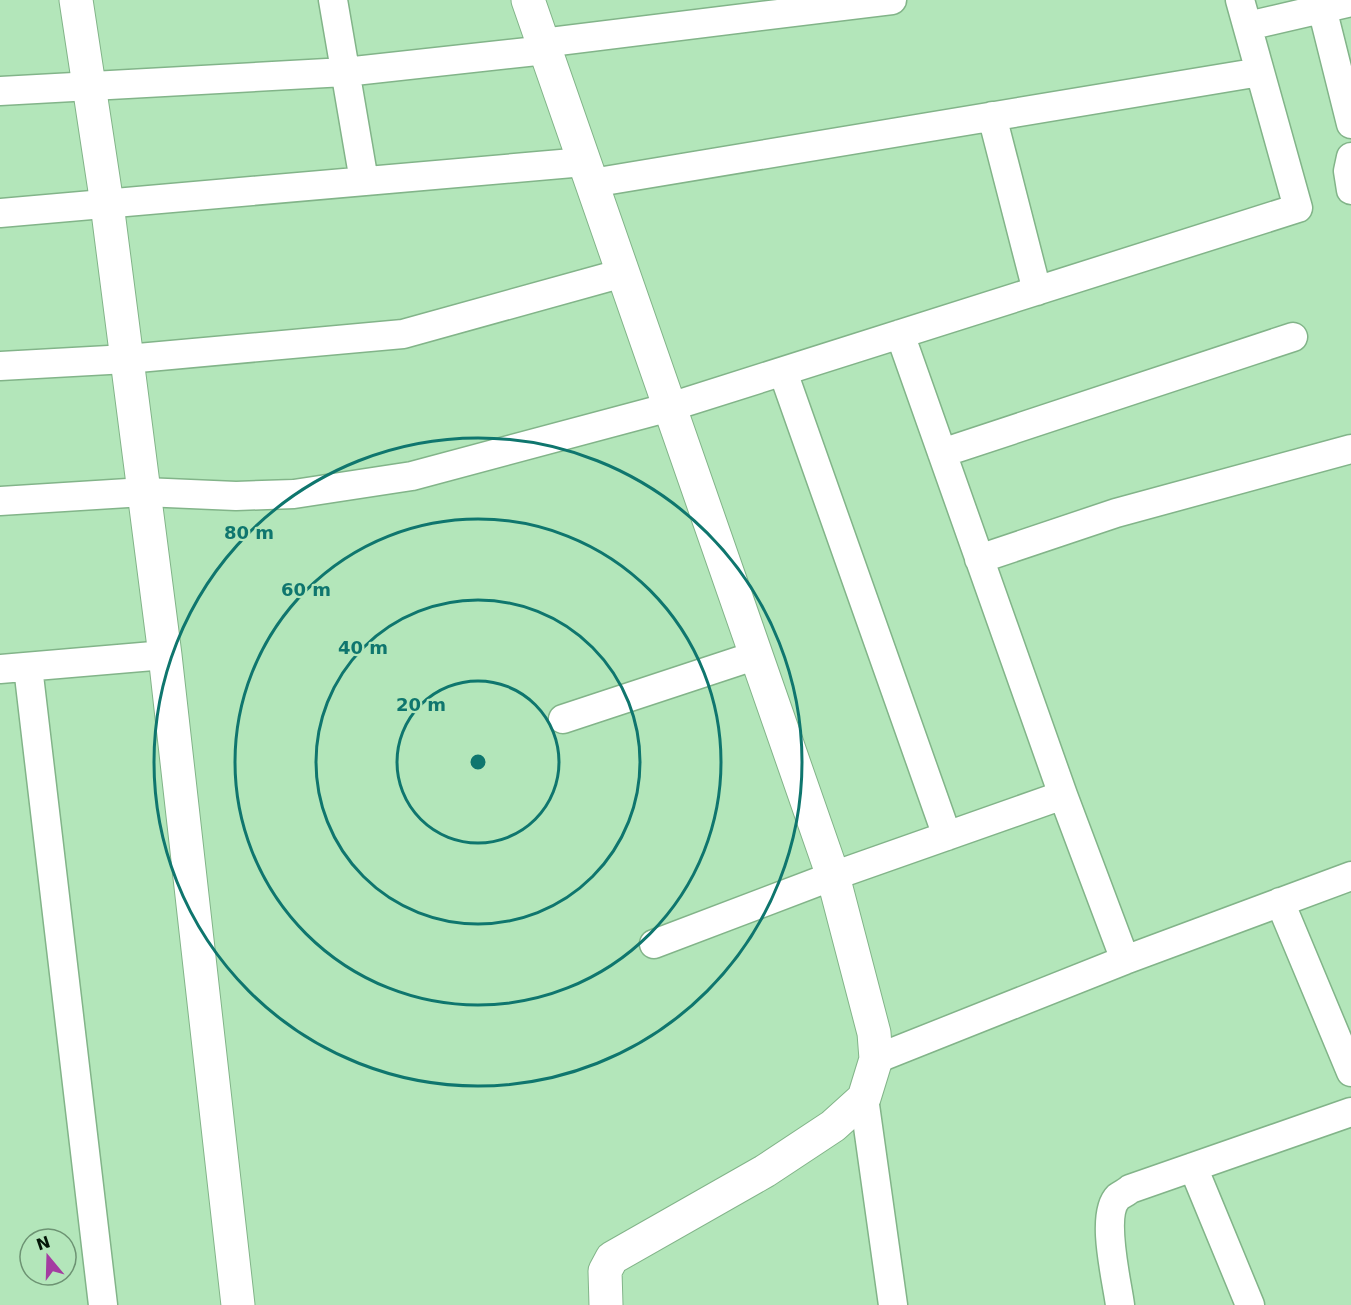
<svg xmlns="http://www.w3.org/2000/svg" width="1351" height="1305" font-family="'DejaVu Sans',sans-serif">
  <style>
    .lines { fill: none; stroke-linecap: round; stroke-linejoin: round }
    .minor-casing { stroke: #82b489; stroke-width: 31 }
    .tertiary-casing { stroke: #82b489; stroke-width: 35 }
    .minor { stroke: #fff; stroke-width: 28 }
    .tertiary { stroke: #fff; stroke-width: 33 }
    .ring { fill: none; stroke: #0f766e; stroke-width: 3 }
    .centre { fill: #0f766e; stroke: #b3e6ba; stroke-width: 3 }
    .ring-label { font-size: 18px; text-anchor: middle; font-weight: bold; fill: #0f766e; stroke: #b3e6ba; stroke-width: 4.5; stroke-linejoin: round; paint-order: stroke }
  </style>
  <rect width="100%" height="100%" fill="#b3e6ba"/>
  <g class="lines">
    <defs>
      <path id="minor" d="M333,0L364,181
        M1320,0L1351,124
        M1248,26L1351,2
        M542,43L892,0
        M0,91L345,72L546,50
        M992,116L1037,291
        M1351,157L1348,171L1351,190
        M592,183L1260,72
        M0,213L584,162
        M900,334L1063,795L1125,960
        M0,366L127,359L403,334L623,273
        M783,372L947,836
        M942,453L1293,337
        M0,501L144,492L236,496L294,494L412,476L670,407L1298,208L1240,0
        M979,559L1116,513L1351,449
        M28,667L103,1305
        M0,669L165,655
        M563,719L757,655
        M1280,902L1351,1072
        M654,944L833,876L1063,795
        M876,1059L1125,960L1351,876
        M864,1098L893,1305
        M1193,1167L1250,1305
        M1120,1305C1117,1281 1100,1215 1118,1197C1122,1194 1127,1192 1130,1189L1351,1112"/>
      <path id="tertiary" d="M76,0L107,204L165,655L238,1305
        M528,0L833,876L874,1033L876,1059L864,1098L833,1126L765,1171L612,1258L605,1271L606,1305"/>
    </defs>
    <use href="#minor" class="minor-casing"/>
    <use href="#tertiary" class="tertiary-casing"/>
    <use href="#minor" class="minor"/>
    <use href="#tertiary" class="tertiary"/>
  </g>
  <g class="ring">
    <circle cx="478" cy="762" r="81"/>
    <circle cx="478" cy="762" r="162"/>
    <circle cx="478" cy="762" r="243"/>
    <circle cx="478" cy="762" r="324"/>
  </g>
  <circle cx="478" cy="762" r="9" class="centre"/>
  <g class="ring-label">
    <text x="249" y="539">80 m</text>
    <text x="306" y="596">60 m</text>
    <text x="363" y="654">40 m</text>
    <text x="421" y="711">20 m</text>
  </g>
  <g transform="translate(48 1257) rotate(341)"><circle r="28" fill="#b3e6ba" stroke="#6d9373" stroke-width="1.5"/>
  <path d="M0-4.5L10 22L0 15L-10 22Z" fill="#a43da1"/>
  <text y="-9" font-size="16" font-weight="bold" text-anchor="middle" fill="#041708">N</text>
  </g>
</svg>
